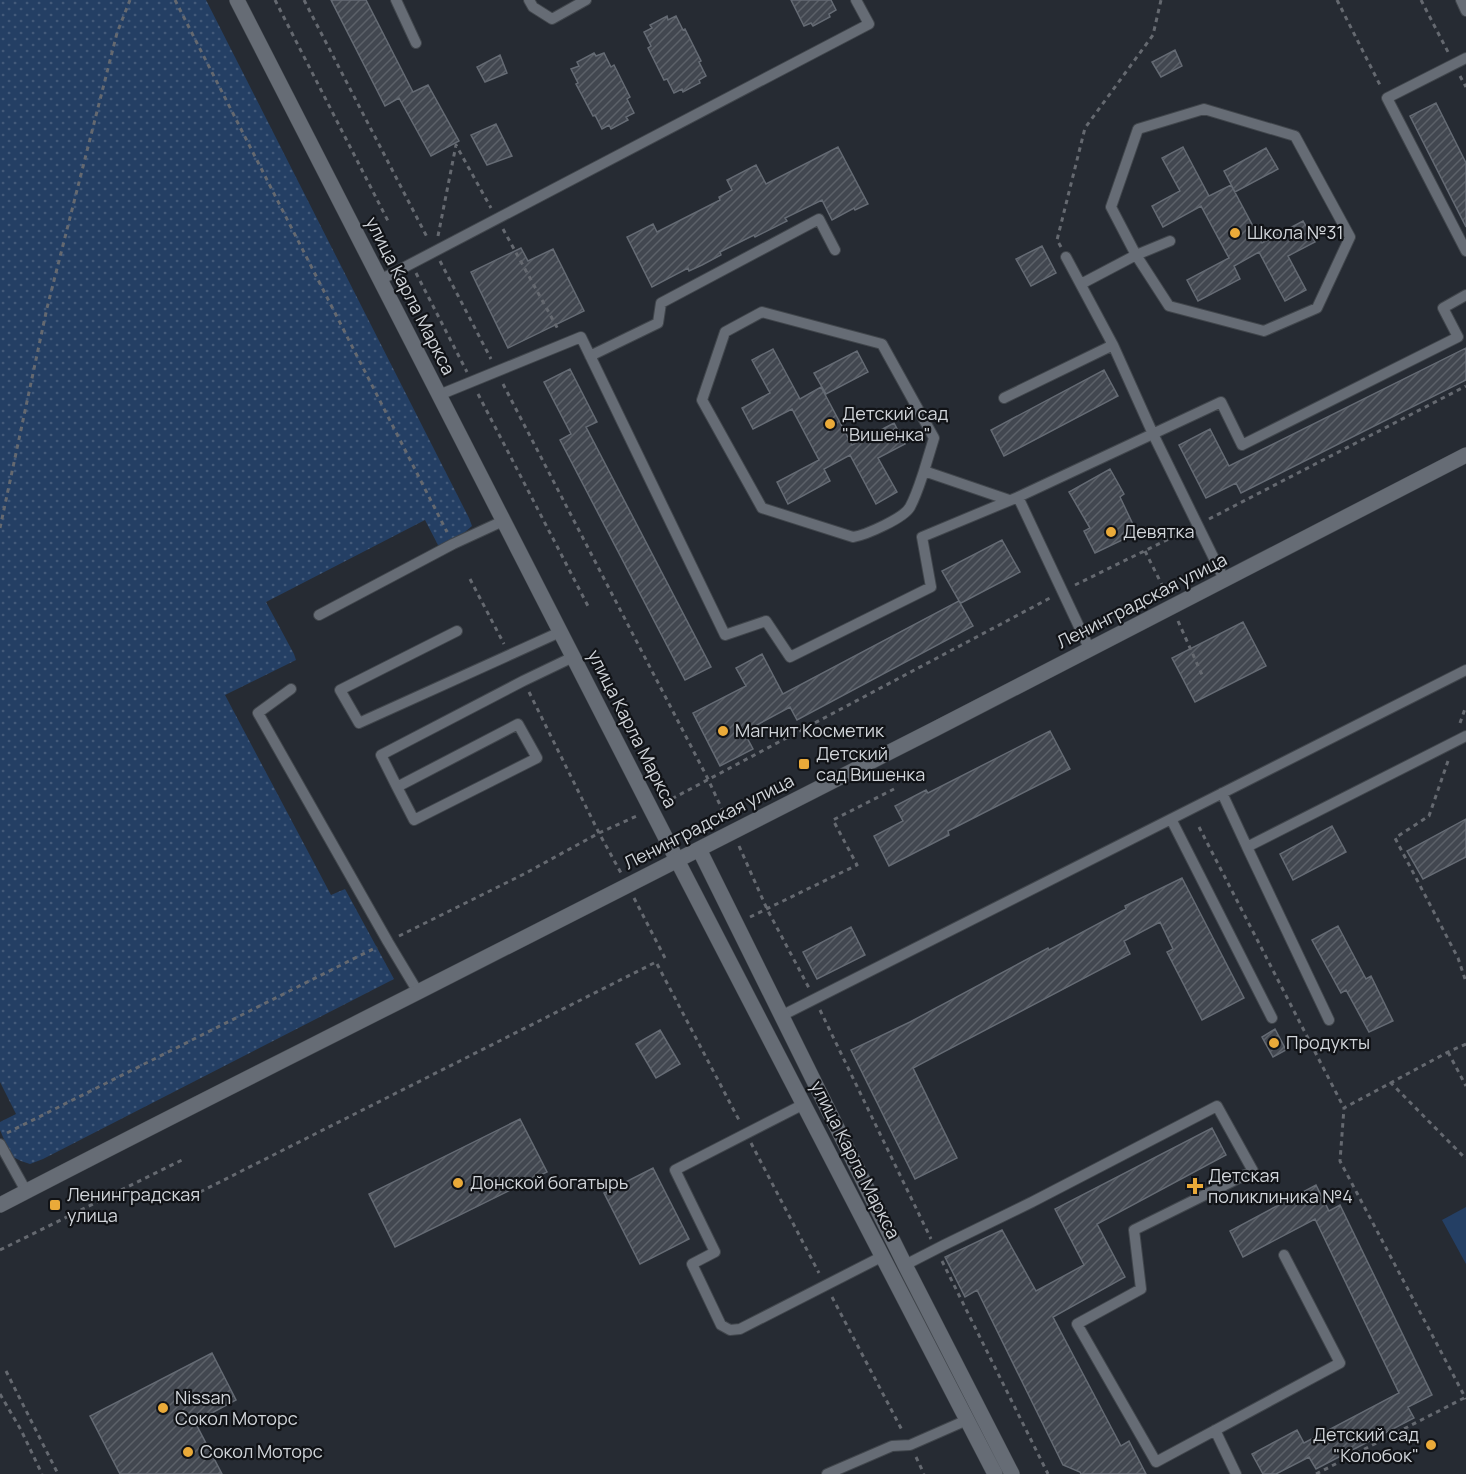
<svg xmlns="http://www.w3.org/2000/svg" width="1466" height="1474" font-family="Manrope,sans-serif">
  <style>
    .grass { fill: url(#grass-dots) }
    .pitch { fill: #243f64 }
    .building { fill: url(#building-hatch); stroke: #656b74; stroke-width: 1.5 }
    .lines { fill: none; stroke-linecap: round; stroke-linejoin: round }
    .service-casing { stroke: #41464c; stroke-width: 12 }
    .minor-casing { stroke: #41464c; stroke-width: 16 }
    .tertiary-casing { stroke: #41464c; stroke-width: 16 }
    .path { stroke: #656970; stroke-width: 3; stroke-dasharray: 4.5 4.5; stroke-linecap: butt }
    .service { stroke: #666c75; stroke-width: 10 }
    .minor { stroke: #666c75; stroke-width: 15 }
    .tertiary { stroke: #666c75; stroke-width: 15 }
    .poi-dot { fill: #eaaa39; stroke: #111317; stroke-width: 2 }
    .labels { text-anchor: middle; stroke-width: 4.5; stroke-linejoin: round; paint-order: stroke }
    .poi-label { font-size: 18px; fill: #d1d5da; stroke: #111317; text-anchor: start }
    .street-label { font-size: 18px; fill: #d1d5da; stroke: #111317 }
  </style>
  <defs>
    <pattern id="grass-dots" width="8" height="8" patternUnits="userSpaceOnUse" patternTransform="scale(1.5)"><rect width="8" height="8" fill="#243f64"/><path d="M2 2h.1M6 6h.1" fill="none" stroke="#435a7a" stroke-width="1.8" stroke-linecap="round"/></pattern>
    <pattern id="building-hatch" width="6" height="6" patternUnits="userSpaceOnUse" patternTransform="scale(1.5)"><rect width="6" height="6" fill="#424750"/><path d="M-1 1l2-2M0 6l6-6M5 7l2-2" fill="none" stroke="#5c6169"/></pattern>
  </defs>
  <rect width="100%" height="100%" fill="#262b33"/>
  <path class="grass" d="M0,0H206L469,518L472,526L465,532L439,547L425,520L266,602L294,654L296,660L225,695L331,895L345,889L394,979L43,1159L30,1164L21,1161L11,1156L0,1130V1122L16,1114L0,1082Z"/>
  <path class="pitch" d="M1466,1207V1264L1442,1220Z"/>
  <path class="building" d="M331,0H366L413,92L428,85L459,141L431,156L399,98L385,106Z
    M791,0H831L836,10L829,14L830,17L813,26L811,23L804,26Z
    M667,16L668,20L676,16L683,30L685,29L701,61L699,62L706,76L699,80L700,83L683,92L682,89L674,93L667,79L664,80L648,48L651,46L644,32L652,28L650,25Z
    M1175,50L1182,66L1161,77L1152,62Z
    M594,53L596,56L604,53L611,67L614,65L630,97L627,99L634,113L626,117L628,120L611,129L609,125L602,129L595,115L593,116L576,84L578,83L571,69L579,66L577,62Z
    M500,55L507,73L485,82L477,67Z
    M1436,103L1466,163V227L1410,116Z
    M496,124L512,156L487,165L471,135Z
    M838,147L868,204L855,210L854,208L832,220L822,200L785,218L787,221L755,237L754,235L720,252L721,255L702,265L689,271L688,268L652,287L627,237L653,224L657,232L720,200L719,197L732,190L727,180L756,165L766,184Z
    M1183,147L1209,196L1231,185L1262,243L1303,221L1315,242L1288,256L1306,290L1285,301L1259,252L1234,266L1240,279L1198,301L1187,280L1229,258L1201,206L1163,227L1152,206L1180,191L1162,158Z
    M1266,148L1278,169L1235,192L1224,171Z
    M1042,246L1056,273L1031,286L1016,259Z
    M521,248L528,261L553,249L584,311L508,348L471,272Z
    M1466,348V380L1241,493L1236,483L1206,498L1179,445L1210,429L1229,466Z
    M773,349L800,399L821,387L852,445L894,423L905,444L878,458L897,492L876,504L850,455L824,469L830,481L788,504L777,482L819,460L792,409L753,429L742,408L770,393L752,360Z
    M857,351L868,372L826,394L814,373Z
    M570,369L597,422L586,427L711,667L685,680L560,440L571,434L544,382Z
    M1104,370L1118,396L1004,456L991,430Z
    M1110,469L1124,494L1120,497L1137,533L1095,553L1084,531L1090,528L1069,492Z
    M1002,540L1020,572L961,603L959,601L973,626L797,720L790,707L744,732L753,749L720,766L693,713L746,686L736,668L762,654L783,694L959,601L942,571Z
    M1243,622L1266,666L1195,702L1172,658Z
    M1050,731L1070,769L948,831L949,835L889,866L874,836L903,821L895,806L926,790L928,793Z
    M1466,819V857L1423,879L1407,851Z
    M1332,826L1346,852L1293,880L1280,854Z
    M1182,878L1244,998L1202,1020L1167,952L1173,949L1160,922L1124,941L1130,954L913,1068L957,1158L915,1179L851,1050L910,1022L1048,948L1049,950L1126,909L1125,906Z
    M1338,926L1366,979L1371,976L1393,1021L1369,1032L1346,990L1341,993L1312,940Z
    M851,927L865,955L817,979L803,952Z
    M1275,1029L1286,1050L1273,1057L1262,1037Z
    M660,1030L680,1064L656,1078L636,1044Z
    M520,1119L547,1172L395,1247L369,1194Z
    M1212,1128L1226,1155L1097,1224L1125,1277L1053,1317L1121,1446L1129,1441L1146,1474H1081L1080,1472L1063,1465L977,1290L965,1297L945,1257L1002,1230L1036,1291L1084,1265L1055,1209Z
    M653,1168L689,1239L640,1264L604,1193Z
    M1316,1185L1329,1211L1340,1205L1432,1395L1408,1407L1414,1418L1316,1469L1309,1457L1276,1474H1263L1252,1454L1297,1430L1304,1443L1399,1393L1315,1219L1243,1257L1230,1231Z
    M212,1353L236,1400L195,1422L222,1474H120L90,1416Z"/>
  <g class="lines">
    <defs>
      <path id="service" d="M396,0L416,43
        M529,0L533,7L552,19L586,0
        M1461,0L1466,11
        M1466,58L1387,98L1466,251
        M1204,109L1295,136L1350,237L1317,308L1264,331L1169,306L1136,255L1111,207L1138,129Z
        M1066,257L1113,345L1153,434L1225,581
        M380,280L869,24L856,0
        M1081,284L1136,255L1170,241
        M590,356L658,323L661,303L819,219L835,250
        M439,395L581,337L725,635L766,621L790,657L931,587L922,537L1018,497L1221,402L1242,445L1458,337L1443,308L1466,295
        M1004,398L1113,345
        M924,471C920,483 916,496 910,507C904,518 866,535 853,537L762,508L702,400L725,332L762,312L882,344L934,438L924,471L1009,500
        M1018,497L1090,650
        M319,615L453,544L503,521
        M457,631L340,690L359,723L560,632
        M291,689L258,713L388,942L418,992
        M518,724L537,758L414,820L397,787Z
        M397,787L381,755L523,681L573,657
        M1222,793L1247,847L1466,736
        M1171,819L1272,1018
        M1247,847L1329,1020
        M781,1016L1466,670
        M804,1104L675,1170L715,1252L692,1264L721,1325L730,1330L740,1329L883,1256
        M0,1144L26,1191
        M905,1265L944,1245L1032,1202L1217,1106L1253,1171L1134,1230L1141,1289L1077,1324L1156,1462L1340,1363L1284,1255
        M1215,1430L1236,1474
        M827,1474L892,1446L910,1445L967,1420"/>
      <path id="minor" d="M237,0L677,860"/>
      <path id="tertiary" d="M699,849L905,1265L1012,1474
        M677,860L995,1474
        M0,1205C140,1132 280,1062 420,991C770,814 1118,636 1466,455"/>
    </defs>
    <use href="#service" class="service-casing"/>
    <use href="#minor" class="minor-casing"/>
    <use href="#tertiary" class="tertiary-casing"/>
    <path class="path" d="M175,0L447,532
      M275,0L388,221
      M304,0L428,239
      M1337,0L1381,87
      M1421,0L1448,52
      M1460,76L1466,87
      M503,229L559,331
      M438,236L456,145L491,208
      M1061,247L1057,240L1085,128L1153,35L1161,0
      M440,261L491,359
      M416,273L467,372
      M503,384L708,779L726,818
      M478,394L589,608
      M1209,519L1466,386
      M0,528L47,308L117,33L130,0
      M1145,551L1166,593
      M470,579L504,644
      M1075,585L1187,530
      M1178,621L1203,677
      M529,692L599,833L621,873
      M1460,723L1466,706
      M1448,761L1429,816L1395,838L1458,958L1466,982
      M664,803L1050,598
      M1199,827L1344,1108
      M739,846L767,909L809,988
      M634,898L665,958
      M750,917L857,865L833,820L894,789
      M399,936L524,874L599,833L639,815
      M820,1010L931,1239
      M1466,1044L1448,1052L1344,1108L1340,1161L1466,1399
      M1448,1052L1466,1086
      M1390,1082L1466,1159
      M7,1133L377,947
      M751,1143L819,1273
      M200,1192L656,962L740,1122
      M0,1250L184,1159
      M942,1261L1048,1474
      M832,1297L903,1432
      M6,1371L58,1474
      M0,1394L21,1430L42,1474
      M916,1457L924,1474
      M1316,1474L1466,1397"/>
    <use href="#service" class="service"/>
    <use href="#minor" class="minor"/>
    <use href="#tertiary" class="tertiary"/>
  </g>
  <g class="poi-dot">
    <circle cx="1235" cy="233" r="6"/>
    <circle cx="830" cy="424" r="6"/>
    <circle cx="1111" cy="532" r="6"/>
    <circle cx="723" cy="731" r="6"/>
    <rect x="798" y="758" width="12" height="12" rx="3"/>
    <circle cx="1274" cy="1043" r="6"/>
    <circle cx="458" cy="1183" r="6"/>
    <path d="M1192 1177h6v6h6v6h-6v6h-6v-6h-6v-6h6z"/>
    <rect x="49" y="1199" width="12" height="12" rx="3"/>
    <circle cx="163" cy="1408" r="6"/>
    <circle cx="1431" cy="1445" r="6"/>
    <circle cx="188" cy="1452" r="6"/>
  </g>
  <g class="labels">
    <g class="poi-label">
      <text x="1247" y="239">Школа №31</text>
      <text x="842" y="420">Детский сад<tspan x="842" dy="21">"Вишенка"</tspan></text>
      <text x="1123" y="538">Девятка</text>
      <text x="735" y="737">Магнит Косметик</text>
      <text x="816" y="760">Детский<tspan x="816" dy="21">сад Вишенка</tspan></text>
      <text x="1286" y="1049">Продукты</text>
      <text x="1208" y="1182">Детская<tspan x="1208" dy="21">поликлиника №4</tspan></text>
      <text x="470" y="1189">Донской богатырь</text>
      <text x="67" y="1201">Ленинградская<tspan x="67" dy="21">улица</tspan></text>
      <text x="175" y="1404">Nissan<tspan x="175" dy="21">Сокол Моторс</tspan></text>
      <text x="1419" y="1441" text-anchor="end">Детский сад<tspan x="1419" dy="21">"Колобок"</tspan></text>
      <text x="200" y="1458">Сокол Моторс</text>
    </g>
    <g class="street-label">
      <text transform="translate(410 296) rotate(63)" y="6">улица Карла Маркса</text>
      <text transform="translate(1142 601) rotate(-27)" y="6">Ленинградская улица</text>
      <text transform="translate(632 729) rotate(63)" y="6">улица Карла Маркса</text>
      <text transform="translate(709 822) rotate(-27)" y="6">Ленинградская улица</text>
      <text transform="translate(855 1160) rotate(63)" y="6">улица Карла Маркса</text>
    </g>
  </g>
</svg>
